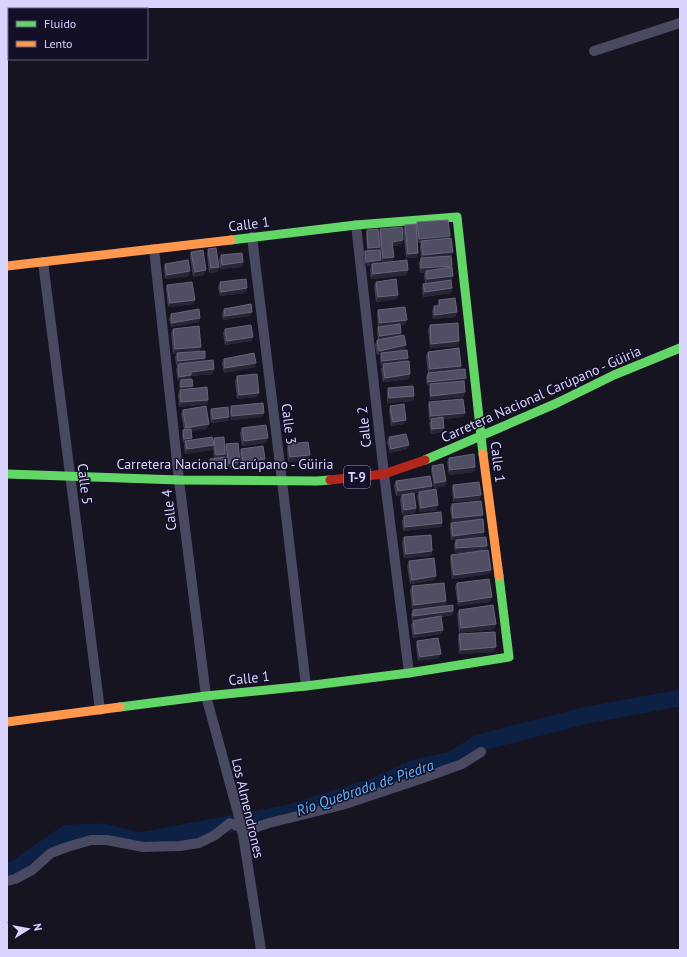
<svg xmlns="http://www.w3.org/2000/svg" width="687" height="957" font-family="'PT Sans',sans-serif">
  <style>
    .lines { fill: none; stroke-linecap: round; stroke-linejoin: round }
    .river { stroke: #0d2144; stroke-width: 17 }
    .street { stroke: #4a4962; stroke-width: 10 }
    .fast { stroke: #63d668; stroke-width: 9 }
    .slow { stroke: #ff974d; stroke-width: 9 }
    .jam { stroke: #b3261e; stroke-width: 9 }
    .wall { fill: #403d50 }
    .shaded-wall { fill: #282635 }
    .building { fill: #504e63; stroke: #66637b }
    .labels { text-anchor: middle; stroke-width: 3; stroke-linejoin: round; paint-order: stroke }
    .shield { fill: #130f26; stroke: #9e99be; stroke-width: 1 }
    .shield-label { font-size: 13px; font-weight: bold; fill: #d9d4ff }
    .street-label { font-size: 14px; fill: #d9d4ff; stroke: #130f26 }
    .water-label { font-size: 15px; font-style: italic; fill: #62b6ff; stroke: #130f26 }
  </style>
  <rect width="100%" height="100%" fill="#161421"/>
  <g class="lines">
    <path class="river" d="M7,872L17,868L67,833L104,832L139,841L289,813L375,786L415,768L452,760L479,743L587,715L680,698"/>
    <path class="street" d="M120,9L121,7
      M594,51L680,23
      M7,54H9
      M356,225L384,474L409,673
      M252,237L282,481L306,686
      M154,249L179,480L206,696L242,828L261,950
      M43,262L100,710
      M242,832L269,823L342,805L423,778L462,764L481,752
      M7,881L15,879L32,870L51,853L67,847L91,840H107L143,847L180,846L199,843L215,835L230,823L242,828"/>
    <path class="fast" d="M231,240L356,225L457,217L483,454
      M425,460L557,403L614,375L680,348
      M7,474L179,480L317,481L330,480
      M120,707L206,696L306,686L409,673L509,657L499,576"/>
    <path class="slow" d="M7,266L231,240
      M483,454L499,576
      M7,722L120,707"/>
    <path class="jam" d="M330,480L384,474L425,460"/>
  </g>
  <path class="wall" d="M417,222L449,238L453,252L451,256L452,267L453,276L451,280L452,288L451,293L423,297L422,288L423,284L425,283L424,275L425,272L420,273L419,263L421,258L420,246L421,243H418L417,258H406L403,229L405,225L416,226Z
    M380,229L402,245L392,246L394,257L392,261L382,262L381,251L380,263L407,275L371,279L370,269L371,266H364L363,256L365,251H367L366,234L367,230L380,247L378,250H380L379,233Z
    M208,249L219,267L217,272L209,273L207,254Z
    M191,252L204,275L193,277L190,256Z
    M221,255L243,262L242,267L220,269L219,260Z
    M165,264L189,276L165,279L164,268Z
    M220,282L247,288L245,293L220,296L218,287Z
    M376,282L397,299L376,302L374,286Z
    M167,285L193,304L168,307L166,289Z
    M439,300L457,312L455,317L433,319L432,311L434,306H437Z
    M224,309L250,316L223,320L222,313Z
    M378,310L405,325H400L401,333L400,336L405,350L394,352L407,361L409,379L383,382L381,369L383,366H381L380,358L381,354L377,355L375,345L377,340H378L377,331L378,327L377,314Z
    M171,314L200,318L199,322L171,327L169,319Z
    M430,325L458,346L430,348L428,330Z
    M173,329L200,351L205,358V361L214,369L212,374L191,376L190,379L192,388L208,400L207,404L179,407L178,394L180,390L179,384L180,381H178L176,369L178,365H176L175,357L177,354H173L171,333Z
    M225,329L253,337L251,341L225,345L223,333Z
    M428,352L461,366L460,370L466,378L464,382V397L430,400L429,389L430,386H427L426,377L428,373L426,356Z
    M224,359L255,367L224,373L222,363Z
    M237,376L257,397L237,399L235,381Z
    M388,388L414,396L413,401L387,403V393Z
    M429,402L465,413L463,417L443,419L442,432L431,434L429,423L431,420H429L428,406Z
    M231,406L264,413L262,417L231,420L230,411Z
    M390,406L404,424L391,426L389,411Z
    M211,409L228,421L211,423L210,413Z
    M183,410L207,429L191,431V440L213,441L214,438L225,449L226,444L240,462L238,467L227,468L225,453L224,457V468L209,470L208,463L210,459L214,458L213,447L212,450L185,454L184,445L185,443H183L182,435L183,430H184L181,414Z
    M242,428L266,443L242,446L240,433Z
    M389,437L407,449L390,453L387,442Z
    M288,444L308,460L288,462L287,448Z
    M241,449L265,459L264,463L242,467L240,454Z
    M449,458L475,467L474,472L449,475L447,462Z
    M432,466L446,481L445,486L434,488L431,470Z
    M396,481L432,486L430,490L438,505L436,510L420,512L417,496L419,492L396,496L394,485Z
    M453,485L481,495L479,500L453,502L452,489Z
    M402,495L416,508L415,513L402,515L400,499Z
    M452,504L481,519L452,522L450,508Z
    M404,516L442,523L441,527L403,531L402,521Z
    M451,523L484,532L483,537L451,540L450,527Z
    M404,537L432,551L431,556L404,558L402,542Z
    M456,540L487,546L485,550L490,574L452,579L450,559L451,555L482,551L455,553L454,544Z
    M409,561L435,580L410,584L407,566Z
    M457,583L492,597L490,602L458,606L455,587Z
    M412,586L446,601L445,606L412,609L410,590Z
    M413,610L453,611L452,615L441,617L443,630L441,634L413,638L411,625L413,621L424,619L412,621L411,615Z
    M459,610L496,624L494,629L459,633L457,614Z
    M459,634L494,652L459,654L458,639Z
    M417,641L439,658L418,661L416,646Z"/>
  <path class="shaded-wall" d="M450,236L448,240L421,241V243H417L419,239Z
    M403,240L402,245L390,246L392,242Z
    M380,247L378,251L367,252L368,248Z
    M453,252L451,256L421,260L423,255Z
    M418,253L417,258H406L408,254Z
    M394,257L392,261L382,262L383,258Z
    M381,260L380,265L372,264L371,266H364L366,262Z
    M243,262L242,267L220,269L222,265Z
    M452,266L450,271H426L425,272L420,273L421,268Z
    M219,267L217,272L209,273L211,268Z
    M206,270L204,275L193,277L195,272Z
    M408,270L407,275L371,279L373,274Z
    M190,271L189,276L165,279L167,275Z
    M453,276L452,280L425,284L427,279Z
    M247,288L245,293L220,296L221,292Z
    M452,288L451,293L423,297L425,292Z
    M398,295L397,299L376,302L378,297Z
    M195,300L193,304L168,307L170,303Z
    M252,312L250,316L223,320L225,316Z
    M457,312L455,317L433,319L435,315Z
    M200,318L199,322L171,327L172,323Z
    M407,320L405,325L378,327L380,323Z
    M401,333L400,337L378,341L380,336Z
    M253,337L251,341L225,345L227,341Z
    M459,341L458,346L430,348L431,344Z
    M406,345L405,350L377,355L379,351Z
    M201,347L200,351L173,354L175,349Z
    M205,358L204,363L176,365L178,361Z
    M408,358L407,363L383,364V366H381L382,361Z
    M256,363L255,367L224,373L225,368Z
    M461,366L459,370L428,374L430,369Z
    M214,369L212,374L191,376L190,380L178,381L179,377L191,372Z
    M410,374L409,379L383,382L385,378Z
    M466,378L464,382L430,384V386H427L428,382Z
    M193,386L191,390L180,392L181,387Z
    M465,392L464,397L430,400L431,396Z
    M259,393L257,397L237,399L239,395Z
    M414,396L413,401L387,403L389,398Z
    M208,400L207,404L179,407L181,402Z
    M264,413L262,417L231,420L232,416Z
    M465,413L463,417L431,420V419V420H429L431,416Z
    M229,417L228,421L211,423L213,419Z
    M406,420L404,424L391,426L393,422Z
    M209,424L207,429L184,433L186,428Z
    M444,428L442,432L431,434L432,429Z
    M192,438L191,442L185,441V443H183L184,439Z
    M268,438L266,443L242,446L244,441Z
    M214,445L212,450L185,454L187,449Z
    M409,445L407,449L390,453L391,449Z
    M225,454L224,458L214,459L216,455Z
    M310,455L308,460L288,462L290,457Z
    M265,459L264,463L242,467L243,462Z
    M240,462L238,467L227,468L229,464Z
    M226,464L224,468L209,470L211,466Z
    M475,467L474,472L449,475L450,470Z
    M446,481L445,486L434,488L435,483Z
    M432,486L430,491L396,496L398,491Z
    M481,495L479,500L453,502L455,498Z
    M438,505L436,510L420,512L421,508Z
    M416,508L415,513L402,515L404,510Z
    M483,515L481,519L452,522L453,518Z
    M442,523L441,527L403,531L405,527Z
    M484,532L483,537L451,540L453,536Z
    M487,546L485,550L455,553L456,548Z
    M432,551L431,556L404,558L406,554Z
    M491,570L490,574L452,579L454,575Z
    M436,576L435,580L410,584L412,580Z
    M492,597L490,602L458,606L459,602Z
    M446,601L445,606L412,609L414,605Z
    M453,611L452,615L412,621L413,616Z
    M496,624L494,629L459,633L461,628Z
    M443,630L441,634L413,638L415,634Z
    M496,647L494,652L459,654L461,650Z
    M441,654L439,658L418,661L420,657Z"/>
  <path class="building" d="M448,220L450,236L419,239L417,222Z
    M416,224L418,253L408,254L405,225Z
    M402,227L403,240L392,242L394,257L383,258L380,229Z
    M378,229L380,247L368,248L367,230Z
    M451,238L453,252L423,255L421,241Z
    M216,248L219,267L211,268L208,249Z
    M203,250L206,270L195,272L191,252Z
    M380,250L381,260L366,262L365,251Z
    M242,253L243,262L222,265L221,255Z
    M451,256L452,266L421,268V258Z
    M188,260L190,271L167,275L165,264Z
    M407,260L408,270L373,274L372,264Z
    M452,267L453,276L427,279L426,271Z
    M246,279L247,288L221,292L220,282Z
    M396,279L398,295L378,297L376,282Z
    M451,280L452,288L425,292L423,284Z
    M192,282L195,300L170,303L167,285Z
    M455,298L457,312L435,315L434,306H440L439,300Z
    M251,304L252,312L225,316L224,309Z
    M405,307L407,320L380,323L378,310Z
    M199,309L200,318L172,323L171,314Z
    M458,323L459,341L431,344L430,325Z
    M400,324L401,333L380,336L378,327Z
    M251,325L253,337L227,341L225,329Z
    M199,326L201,347L175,349L173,329Z
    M404,335L406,345L379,351L377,340Z
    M459,348L461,366L430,369L428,352Z
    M407,350L408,358L382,361L381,353Z
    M205,351V358L178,361L177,353Z
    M254,353L256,363L225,368L224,359Z
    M213,360L214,369L191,372V375L179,377L178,364Z
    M409,361L410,374L385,378L383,364Z
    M465,369L466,378L428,382V373Z
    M257,374L259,393L239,395L237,376Z
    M192,379L193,386L181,387V380Z
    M464,381L465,392L431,396L430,384Z
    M413,386L414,396L389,398L388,388Z
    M207,387L208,400L181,402L180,390Z
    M463,399L465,413L431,416L429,402Z
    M263,403L264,413L232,416L231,406Z
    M404,404L406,420L393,422L390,406Z
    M206,406L209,424L186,428L183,410Z
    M228,407L229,417L213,419L211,409Z
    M443,417L444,428L432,429L431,419Z
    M266,425L268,438L244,441L242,428Z
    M191,429L192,438L184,439L183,430Z
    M406,434L409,445L391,449L389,437Z
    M212,437L214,445L187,449L185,441Z
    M224,437L225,454L216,455L214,438Z
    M308,442L310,455L290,457L288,444Z
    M238,443L240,462L229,464L226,444Z
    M263,446L265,459L243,462L241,449Z
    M474,454L475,467L450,470L449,458Z
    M225,457L226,464L211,466L210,459Z
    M443,464L446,481L435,483L432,466Z
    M430,476L432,486L398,491L396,481Z
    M479,482L481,495L455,498L453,485Z
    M436,489L438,505L421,508L419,492Z
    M414,493L416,508L404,510L402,495Z
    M481,501L483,515L453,518L452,504Z
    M441,512L442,523L405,527L404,516Z
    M483,519L484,532L453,536L451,523Z
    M431,535L432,551L406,554L404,537Z
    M486,537L487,546L456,548V540Z
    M488,550L491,570L454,575L451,555Z
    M434,558L436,576L412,580L409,561Z
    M489,579L492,597L459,602L457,583Z
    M444,583L446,601L414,605L412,586Z
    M453,605V611L413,616V610Z
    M493,605L496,624L461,628L459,610Z
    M441,616L443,630L415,634L413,621Z
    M495,632L496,647L461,650L459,634Z
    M438,638L441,654L420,657L417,641Z"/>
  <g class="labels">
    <rect class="shield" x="344" y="466" width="26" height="22" rx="3"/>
    <g class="shield-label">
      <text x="357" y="482">T-9</text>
    </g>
    <g class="street-label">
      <text transform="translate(249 224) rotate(-7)" y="5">Calle 1</text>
      <text transform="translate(541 394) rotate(-24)" y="5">Carretera Nacional Carúpano - Güiria</text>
      <text transform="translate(289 424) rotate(83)" y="5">Calle 3</text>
      <text transform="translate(364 427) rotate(-96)" y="5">Calle 2</text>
      <text transform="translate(498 462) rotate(83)" y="5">Calle 1</text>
      <text x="225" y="469">Carretera Nacional Carúpano - Güiria</text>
      <text transform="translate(85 484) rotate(83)" y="5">Calle 5</text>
      <text transform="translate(169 510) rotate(-97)" y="5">Calle 4</text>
      <text transform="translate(249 678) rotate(-6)" y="5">Calle 1</text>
      <text transform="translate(248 808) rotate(77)" y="5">Los Almendrones</text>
    </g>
    <g class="water-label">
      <text transform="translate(365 788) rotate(-19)" y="5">Río Quebrada de Piedra</text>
    </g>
  </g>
  <rect width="687" height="957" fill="none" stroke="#d9d4ff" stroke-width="16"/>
  <rect x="8" y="8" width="140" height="52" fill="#130f26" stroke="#625e7d"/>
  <rect x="16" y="21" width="20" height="6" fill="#63d668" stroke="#625e7d"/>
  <text x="44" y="28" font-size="12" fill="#d9d4ff">Fluido</text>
  <rect x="16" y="41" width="20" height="6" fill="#ff974d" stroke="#625e7d"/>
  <text x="44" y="48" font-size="12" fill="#d9d4ff">Lento</text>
  <g transform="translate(28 929) rotate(79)" stroke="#130f26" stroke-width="3" paint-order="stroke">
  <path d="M0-3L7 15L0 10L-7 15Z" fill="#d9d4ff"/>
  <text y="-6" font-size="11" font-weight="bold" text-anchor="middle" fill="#d9d4ff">N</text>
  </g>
</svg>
